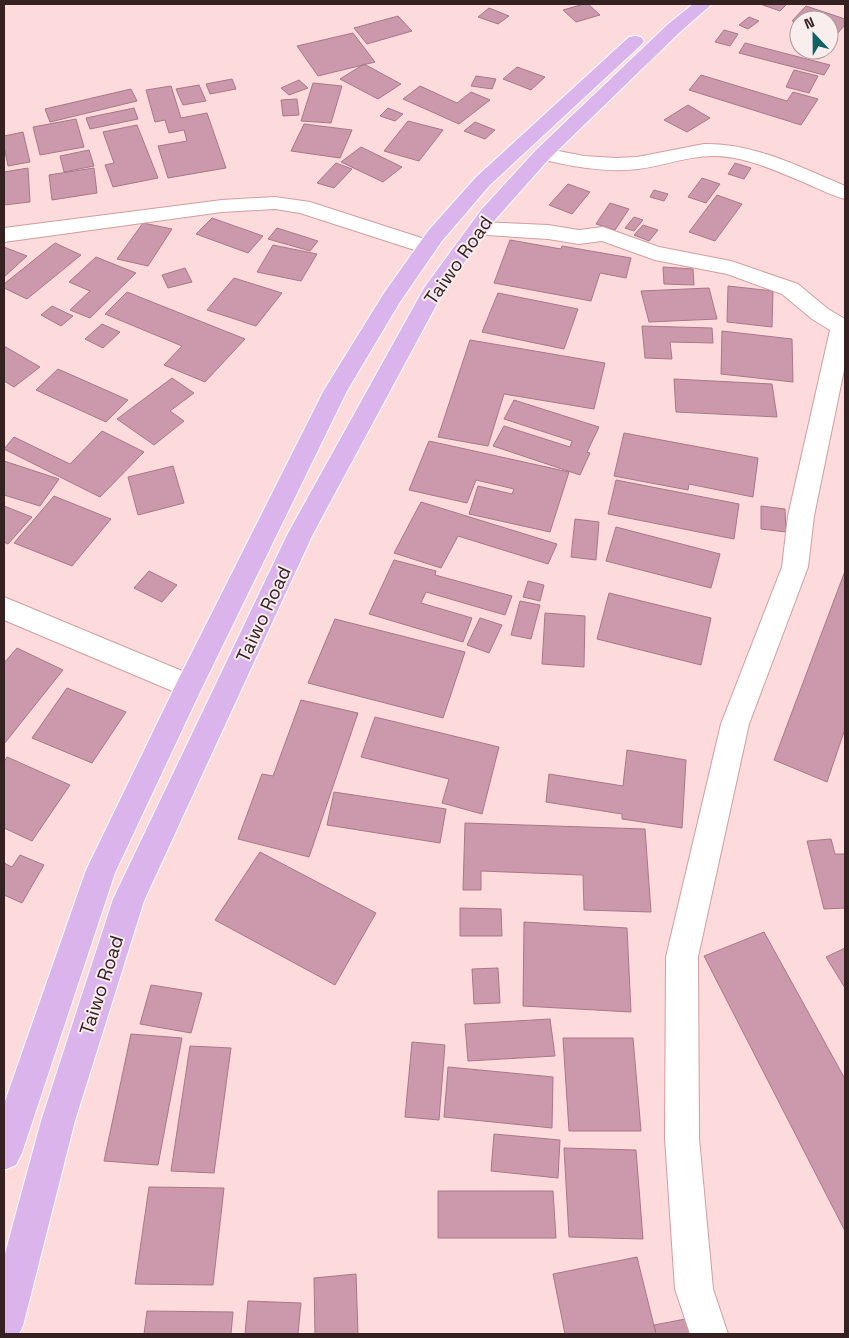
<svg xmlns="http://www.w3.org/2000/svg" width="849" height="1338" font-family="'Space Grotesk',sans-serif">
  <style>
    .building { fill: #cb99ab; stroke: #a8788a }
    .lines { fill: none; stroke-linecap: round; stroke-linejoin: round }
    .minor-casing { stroke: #d39da0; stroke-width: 2 }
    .primary-casing { stroke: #fff; stroke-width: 2 }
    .minor { fill: #fff; fill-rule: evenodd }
    .primary { fill: #dab4eb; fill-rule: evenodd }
    .labels { text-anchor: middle; stroke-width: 4; stroke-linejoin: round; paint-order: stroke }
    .street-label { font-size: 19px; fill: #352022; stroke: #f9edee }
  </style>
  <rect width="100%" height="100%" fill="#fddadb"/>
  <path class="building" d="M584,4H588L600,15L576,22L563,10Z
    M760,4H787L780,11Z
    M806,6L845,19V25L836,35L829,33V20H799V23L792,21Z
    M489,8L509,16L498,24L478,17Z
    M398,16L412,31L367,44L354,28Z
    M749,17L759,21L748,29L739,25Z
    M724,30L738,34L730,46L715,42Z
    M353,33L375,62L318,76L297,46Z
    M745,43L830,65L824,75L739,53Z
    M364,64L401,84L378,99L340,79Z
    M517,67L545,77L531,90L503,79Z
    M794,70L818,76L809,93L786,87Z
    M701,75L787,101L793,92L818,99L801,125L689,90Z
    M476,76L496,79L492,89L471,86Z
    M232,79L236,89L210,94L206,84Z
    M299,80L308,88L289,95L281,88Z
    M313,83L342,86L331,123L301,121Z
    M199,85L206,101L183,105L176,89Z
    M171,86L181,118L207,113L226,168L168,178L158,146L187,141L184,130L169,133L165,120L155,122L146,90Z
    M420,86L457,103L471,92L490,100L459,124L403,99Z
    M131,89L137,101L50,122L45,109Z
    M297,99L299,115L283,116L281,100Z
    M688,105L710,118L687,132L664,120Z
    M134,108L138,119L90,129L86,118Z
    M388,108L403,114L395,121L380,116Z
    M76,119L84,147L40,155L33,127Z
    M408,121L443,130L419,161L384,151Z
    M475,122L495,130L485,139L464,131Z
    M304,124L352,130L340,158L291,151Z
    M137,125L158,178L113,187L105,165L114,163L103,132Z
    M23,132L30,162L8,166L4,146V136Z
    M361,147L402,167L383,182L341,162Z
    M89,150L94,166L64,172L60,156Z
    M336,163L352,169L334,188L317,183Z
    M735,163L751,168L744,179L728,174Z
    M28,168L30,202L4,205V172Z
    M94,168L97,193L52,200L49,175Z
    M702,178L720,184L706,203L688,197Z
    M568,184L590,192L572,214L549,205Z
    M654,190L668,194L664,201L650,197Z
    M717,195L742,204L715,241L689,232Z
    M610,203L629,209L615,230L596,224Z
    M634,217L643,220L634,231L625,228Z
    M212,218L263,236L248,253L196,234Z
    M143,223L172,229L148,266L117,259Z
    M643,225L658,230L649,241L634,235Z
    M277,228L318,241L310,251L268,239Z
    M510,240L561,249L562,246L631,258L626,278L600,273L591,301L494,283Z
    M55,243L81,255L27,299L4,288V284Z
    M273,245L317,254L301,281L257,272Z
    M4,247L27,256L4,277Z
    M96,257L136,273L90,318L70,310L90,291L69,282Z
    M663,267L693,269L694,285L664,284Z
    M185,268L192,282L168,288L162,275Z
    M234,278L282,293L256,326L207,310Z
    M728,286L773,291L772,327L727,322Z
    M709,288L717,319L649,322L641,291Z
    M127,292L245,339L205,382L164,365L182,346L105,314Z
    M498,293L578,309L564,349L482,332Z
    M52,306L73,316L61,326L41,315Z
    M102,324L120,332L103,348L85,339Z
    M642,326L712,328L713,343L670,342L672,359L645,358Z
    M722,331L792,339L793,382L721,374Z
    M470,340L605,363L594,409L504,394L488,446L438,437Z
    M4,346L40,367L14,387L4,381Z
    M58,369L128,400L106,422L36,390Z
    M172,378L194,393L170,411L184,421L154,445L117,419Z
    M674,379L772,384L777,417L676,412Z
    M514,400L599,427L587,452L590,453L580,475L493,446L504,426L570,447L572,441L504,419Z
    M102,431L144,452L100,497L4,449L14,437L70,464Z
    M624,433L758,458L753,497L689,484L688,490L614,476Z
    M429,441L569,472L550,532L469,514L478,486L512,494L514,489L476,480L467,503L409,490Z
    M4,461L59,479L40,506L4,495Z
    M173,466L184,503L138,515L128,477Z
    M616,480L739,504L734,539L608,514Z
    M54,496L111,519L72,566L14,543Z
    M421,502L557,544L548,564L458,536L441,568L394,553Z
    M4,506L32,517L8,544L4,542Z
    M761,506L785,509L786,532L761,529Z
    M575,519L599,522L596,560L571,557Z
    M616,527L720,554L711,588L606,561Z
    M394,560L436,571L435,575L512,596L505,615L426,592L421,603L472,618L463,642L369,614Z
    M149,571L177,585L162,602L134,588Z
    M845,571V729L827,782L774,760Z
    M528,581L544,585L540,601L523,597Z
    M609,593L711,618L701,665L597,639Z
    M520,601L540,605L531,639L511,635Z
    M545,613L585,616L584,667L542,664Z
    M480,618L502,625L489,653L467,645Z
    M335,619L465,652L443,718L308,683Z
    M17,648L63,670L4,744V663Z
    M67,688L126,712L92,763L32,738Z
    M301,700L358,713L309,857L238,839L262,774L273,776Z
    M375,717L499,747L482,814L442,803L449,779L361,757Z
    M627,750L686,760L682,828L622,819V814L546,802L549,774L623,786Z
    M7,757L70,785L32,841L4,828V762Z
    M334,792L446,809L440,843L327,825Z
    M465,823L645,829L651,912L584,910L583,875L481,871V890H463Z
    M831,839L835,854H845V908L824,909L807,841Z
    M260,852L376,913L335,985L215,920Z
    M20,855L44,865L22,903L4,895V863L12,867Z
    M460,908L501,909L502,936H460Z
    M524,922L627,928L631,1012L523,1006Z
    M764,932L845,1079V1231L704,956Z
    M845,948V988L826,957Z
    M498,968L500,1003L474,1004L472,969Z
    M151,985L202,993L191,1033L140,1024Z
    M550,1019L555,1056L468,1061L465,1024Z
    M131,1034L182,1038L158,1165L104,1161Z
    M563,1038H633L641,1131H569Z
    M412,1042L445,1045L439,1120L405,1117Z
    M190,1046L231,1048L214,1173L171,1171Z
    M448,1067L553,1077L552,1128L444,1117Z
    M494,1134L560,1140L558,1178L491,1171Z
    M564,1148L636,1150L643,1239L569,1237Z
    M149,1187L224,1188L213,1285L135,1284Z
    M438,1191H553L556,1238H438Z
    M637,1257L656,1334H565L553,1274Z
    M356,1274L358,1334H315L314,1278Z
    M248,1301L301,1303L298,1334H245Z
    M147,1311L233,1312L231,1334H144Z
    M696,1317L701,1334H656L654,1325Z"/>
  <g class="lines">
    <defs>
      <path id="minor" d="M704,144C754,143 800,167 845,186V199C833,196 821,190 810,185C780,173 749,157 716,156C689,155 664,166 638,169C604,173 569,166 536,158L533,154L536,150L543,148L584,156L616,158L637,157Z
        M275,197L310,202L434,242L437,247L434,252L427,254L300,213L275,209L222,212L4,242V228L222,200Z
        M478,222L548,225L579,230L603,227L659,247L731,261L798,284L828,309L845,319V365L814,516L808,567L749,724L698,957L699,1138L713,1289L728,1334H690L675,1289L665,1138L666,957L721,724L782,567L788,516L830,330L812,319L782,294L727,274L655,260L602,241L579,244L548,239L471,234L468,229L471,224Z
        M4,597L199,678L203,686L199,694L189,698L4,620Z"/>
      <path id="primary" d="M693,4H712L679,33L550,158L495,220L444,291L313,534L144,901L75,1121L23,1326L19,1334H4V1257L41,1121L113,899L288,533L424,288L481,210L536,150L667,25Z
        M635,36L641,37L644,41L641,45L490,185L442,241L400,302L347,391L201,690L115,873L22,1153L16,1165L4,1170V1104L86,870L179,678L324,390L384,293L428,231L476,177L629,37Z"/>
    </defs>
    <use href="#minor" class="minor-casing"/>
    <use href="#primary" class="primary-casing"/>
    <use href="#minor" class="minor"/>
    <use href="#primary" class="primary"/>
  </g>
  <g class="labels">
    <g class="street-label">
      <text transform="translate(458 260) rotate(-55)" y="7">Taiwo Road</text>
      <text transform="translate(263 614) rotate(-65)" y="7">Taiwo Road</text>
      <text transform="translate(101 985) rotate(-72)" y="7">Taiwo Road</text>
    </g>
  </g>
  <rect width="849" height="1338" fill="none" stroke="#352022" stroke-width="10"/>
  <g transform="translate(814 35) rotate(338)"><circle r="24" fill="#f9edee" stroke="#ab9b9c"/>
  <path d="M0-4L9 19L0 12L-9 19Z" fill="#116262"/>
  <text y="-8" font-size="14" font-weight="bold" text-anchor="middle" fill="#352022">N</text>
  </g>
</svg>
